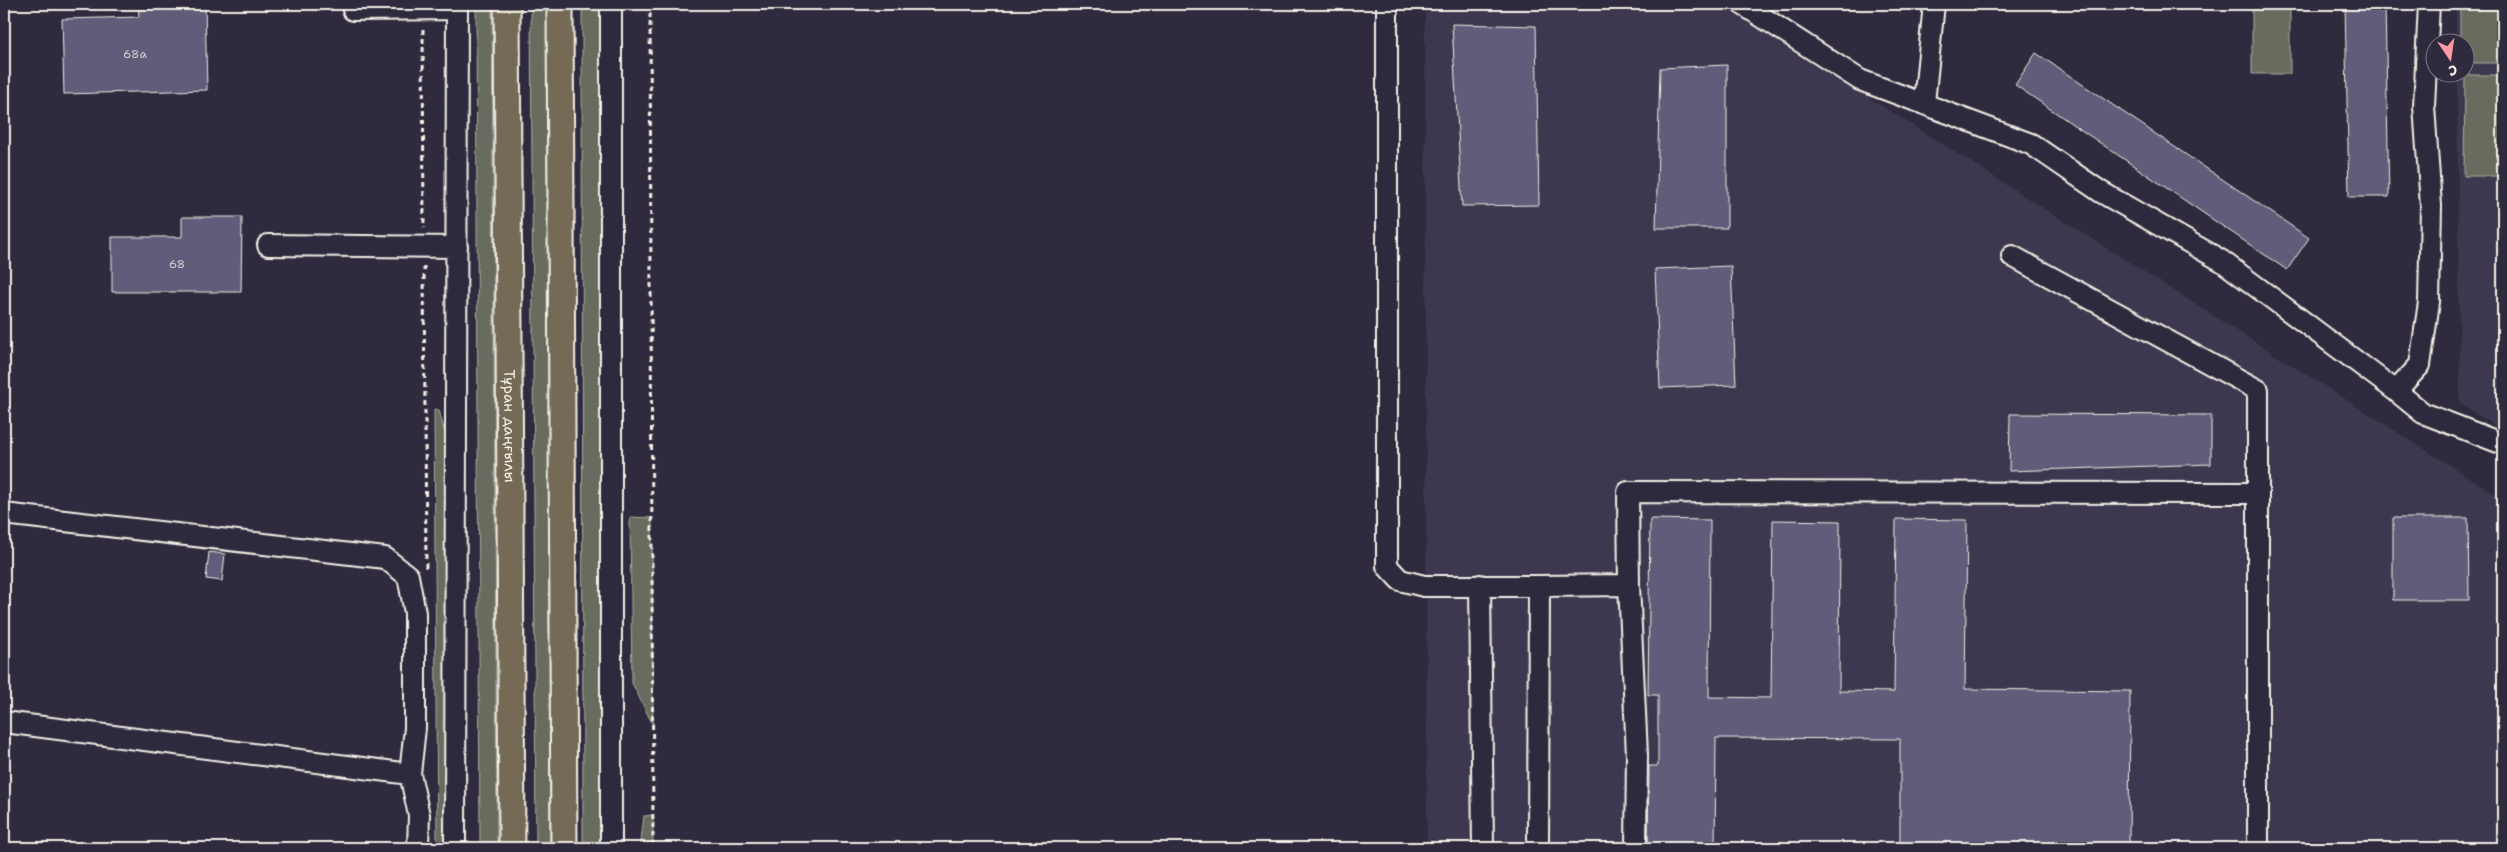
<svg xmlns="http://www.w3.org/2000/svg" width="2507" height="852" font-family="'Shantell Sans',sans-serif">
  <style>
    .built { fill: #3e394f }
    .green { fill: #676c5e; stroke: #aeaea3 }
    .building { fill: #605c7a; stroke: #f4f1e8 }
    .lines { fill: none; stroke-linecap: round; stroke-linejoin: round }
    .minor-casing { stroke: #f4f1e8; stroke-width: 24 }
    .major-casing { stroke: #f4f1e8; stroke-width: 29 }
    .path { stroke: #f4f1e8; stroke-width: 3; stroke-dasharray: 5 4; stroke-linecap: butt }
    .minor { stroke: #2f2a3d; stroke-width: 20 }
    .major { stroke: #756b55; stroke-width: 25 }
    .labels { text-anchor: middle; stroke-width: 4.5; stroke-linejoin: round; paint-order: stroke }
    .number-label { font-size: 12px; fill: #cfcccc }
    .street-label { font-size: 15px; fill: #f4f1e8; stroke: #2f2a3d }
  </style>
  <rect width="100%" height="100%" fill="#2f2a3d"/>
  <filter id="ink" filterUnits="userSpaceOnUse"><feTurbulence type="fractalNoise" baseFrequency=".02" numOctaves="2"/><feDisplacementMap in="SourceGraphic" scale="10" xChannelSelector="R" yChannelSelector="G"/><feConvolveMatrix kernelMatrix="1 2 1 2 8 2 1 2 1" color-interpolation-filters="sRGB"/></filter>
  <g filter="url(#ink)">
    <path class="built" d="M1425,4H1721L2503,499V848H1427Z
      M2456,4H2503V431L2460,404L2457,73L2464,72V42H2456Z"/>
    <path class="green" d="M476,4H492L497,848H480Z
      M531,4H547L550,848H536Z
      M582,4H601V848H583Z
      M2460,4H2503V63H2465L2464,42H2460Z
      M2252,9H2290V74H2252Z
      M2465,75H2503V176H2464Z
      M434,409L439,410L450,453L449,848H437Z
      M630,517L652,518L653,725L632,683Z
      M653,815V848H640L644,816Z"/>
    <path class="building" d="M138,4H205L207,90L64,94L62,19L139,17Z
      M2345,4H2385L2389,197H2349Z
      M1452,24L1536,26L1539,205L1462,206Z
      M2036,53L2309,238L2287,270L2015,85Z
      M1727,65V228H1656L1660,68Z
      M182,217H242L241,292H112V237H182Z
      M1731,266L1736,385L1660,388L1655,269Z
      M2010,414L2211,415V464L2009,471Z
      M2393,518H2468L2469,600H2393Z
      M1650,519L1710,520L1709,697L1771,698L1773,520L1840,521L1839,691L1894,692L1896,519L1967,520L1965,689L2130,691L2129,848H1900V739L1716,738L1715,848H1648L1649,766H1658V695H1648Z
      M209,552L225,554L222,581L206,579Z"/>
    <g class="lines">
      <defs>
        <path id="minor" d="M611,4V848
          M1387,4V566L1400,580L1424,586H1539L1538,848
          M1742,4L1860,80L2031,144L2101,192L2222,261L2396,391
          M2429,4L2424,106L2431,206L2429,302L2420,365L2396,391L2423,413L2503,444
          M353,10L457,9
          M1924,103L1934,4
          M268,245L457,247
          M2012,256L2258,390V848
          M4,514L385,558L408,576L415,613V728L410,774L419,815L418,848
          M1480,585L1483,848
          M1629,585L1637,755L1636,848
          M1539,586L1629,585L1628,492L2258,493
          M4,722L410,774
          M455,848L457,4"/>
        <g id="major">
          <path id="s1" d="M507,4L512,848"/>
          <path d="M560,4L564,848"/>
        </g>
      </defs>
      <use href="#minor" class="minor-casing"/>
      <use href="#major" class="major-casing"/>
      <path class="path" d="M650,4L653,848
        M423,29L424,228
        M424,266L426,568"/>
      <use href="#minor" class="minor"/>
      <use href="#major" class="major"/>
    </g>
  </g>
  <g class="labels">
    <g class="number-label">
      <text x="135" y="58">68а</text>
      <text x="177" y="268">68</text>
    </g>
    <g class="street-label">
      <text dy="5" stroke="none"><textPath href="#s1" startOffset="422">Тұран даңғылы</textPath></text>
    </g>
  </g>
  <rect width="2507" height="852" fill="none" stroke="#2f2a3d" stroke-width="20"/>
  <rect x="10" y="10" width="2487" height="832" fill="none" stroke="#f4f1e8" stroke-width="2" filter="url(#ink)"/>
  <g transform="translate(2450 58) rotate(167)"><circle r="24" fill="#2f2a3d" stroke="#7e7a81"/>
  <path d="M0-4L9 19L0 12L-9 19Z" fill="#ff9aa2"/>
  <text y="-8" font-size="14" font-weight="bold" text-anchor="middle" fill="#f4f1e8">С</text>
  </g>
</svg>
